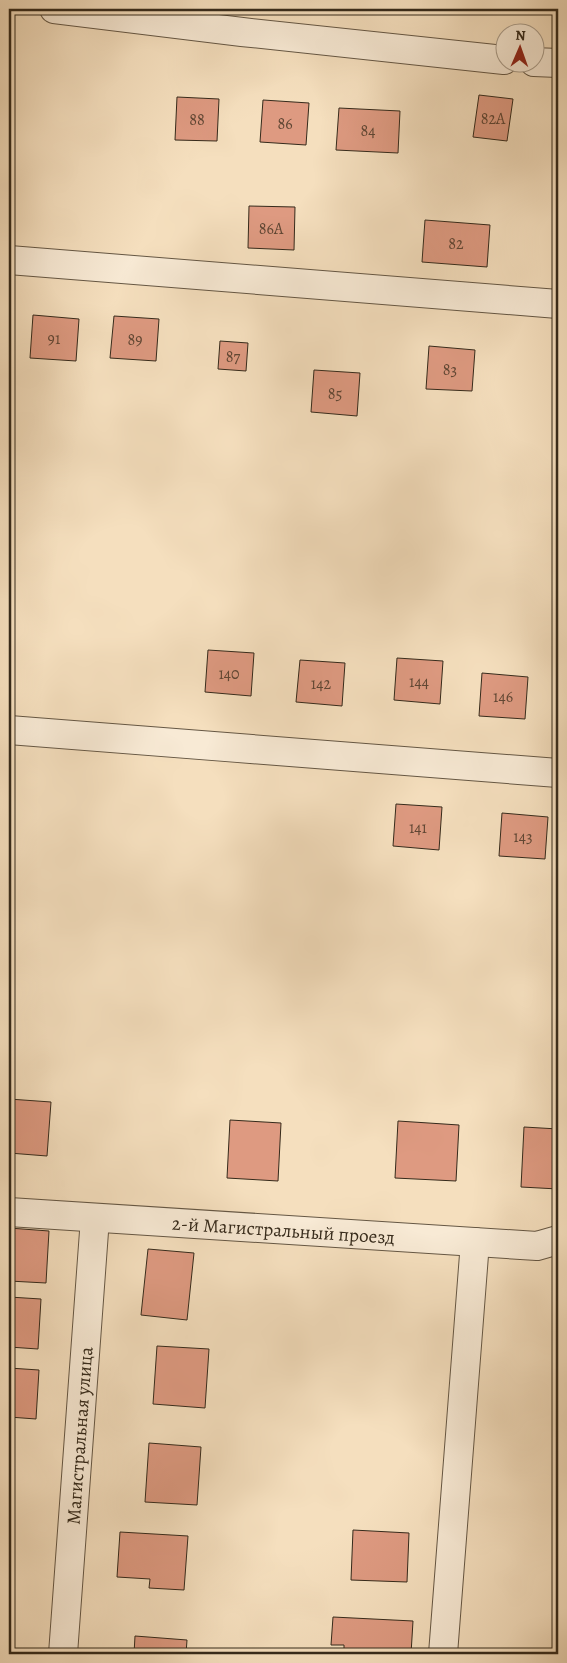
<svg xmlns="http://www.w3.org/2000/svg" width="567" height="1663" font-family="Alegreya,serif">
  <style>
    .building { fill: #de9a81; stroke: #352a1b }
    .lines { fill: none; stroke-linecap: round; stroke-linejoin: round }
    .minor-casing { stroke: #655744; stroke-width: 30 }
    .minor { stroke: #f8ead5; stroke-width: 28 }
    .labels { text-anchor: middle; stroke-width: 4; stroke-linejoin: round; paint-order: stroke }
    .number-label { font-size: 16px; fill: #5f4634 }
    .street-label { font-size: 19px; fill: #352a1b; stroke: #f8ead5 }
  </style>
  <rect width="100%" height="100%" fill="#f5dfbe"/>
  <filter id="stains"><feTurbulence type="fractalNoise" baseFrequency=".004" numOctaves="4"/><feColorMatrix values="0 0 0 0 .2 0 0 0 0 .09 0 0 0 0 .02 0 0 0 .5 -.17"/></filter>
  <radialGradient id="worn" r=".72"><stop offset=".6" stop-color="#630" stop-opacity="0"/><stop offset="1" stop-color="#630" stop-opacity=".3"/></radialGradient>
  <path class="building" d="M479,95L513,99L507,141L473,137Z
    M177,97L219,99L217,141L175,140Z
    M263,100L309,103L306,145L260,142Z
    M339,108L400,111L398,153L336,150Z
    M249,206L295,207L294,250L248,248Z
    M425,220L490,225L487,267L422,262Z
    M33,315L79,319L76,361L30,358Z
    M114,316L159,319L156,361L110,358Z
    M220,341L248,343L246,371L218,369Z
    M429,346L475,350L472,391L426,389Z
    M314,370L360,373L357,416L311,412Z
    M208,650L254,653L251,696L205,692Z
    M397,658L443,661L440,704L394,700Z
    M300,660L345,663L342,706L296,702Z
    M482,673L528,677L525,719L479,716Z
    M396,804L442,807L439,850L393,846Z
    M502,813L548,817L545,859L499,856Z
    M9,1099L51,1102L47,1156L9,1153Z
    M230,1120L281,1123L278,1181L227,1178Z
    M398,1121L459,1125L456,1181L395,1178Z
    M524,1127L558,1129V1189L521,1187Z
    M9,1228L49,1231L46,1283L9,1281Z
    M148,1249L194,1253L187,1320L141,1315Z
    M9,1297L41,1299L38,1349L9,1347Z
    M157,1346L209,1349L205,1408L153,1404Z
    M9,1368L39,1370L36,1419L9,1417Z
    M149,1443L201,1447L197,1505L145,1502Z
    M353,1530L409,1533L407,1582L351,1580Z
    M120,1532L188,1536L184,1590L149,1588L150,1579L117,1577Z
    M333,1617L413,1621L411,1654H344V1645H331Z
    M135,1636L187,1640L186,1654H134Z"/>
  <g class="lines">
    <defs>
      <g id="minor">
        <path d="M54,9L242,32L504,60"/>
        <path d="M534,62L558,63"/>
        <path d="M9,260L558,304"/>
        <path d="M9,730L558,773"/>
        <path id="s1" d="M9,1212L537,1246L558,1240"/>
        <path id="s2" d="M63,1654L95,1218"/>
        <path d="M443,1654L475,1242"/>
      </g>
    </defs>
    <use href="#minor" class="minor-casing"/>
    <use href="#minor" class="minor"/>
  </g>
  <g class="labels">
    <g class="number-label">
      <text x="493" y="124">82А</text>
      <text x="197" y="125">88</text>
      <text x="285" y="129">86</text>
      <text x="368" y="136">84</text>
      <text x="271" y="234">86А</text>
      <text x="456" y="249">82</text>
      <text x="54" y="344">91</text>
      <text x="135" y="345">89</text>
      <text x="233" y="362">87</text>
      <text x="450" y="375">83</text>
      <text x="335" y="399">85</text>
      <text x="229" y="679">140</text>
      <text x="419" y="687">144</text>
      <text x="321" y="689">142</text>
      <text x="503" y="702">146</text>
      <text x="418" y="833">141</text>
      <text x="523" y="842">143</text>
    </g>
    <g class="street-label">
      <text dy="7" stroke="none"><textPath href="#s1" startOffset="275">2-й Магистральный проезд</textPath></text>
      <text dy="7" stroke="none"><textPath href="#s2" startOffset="219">Магистральная улица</textPath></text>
    </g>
  </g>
  <rect width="567" height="1663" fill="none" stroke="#f5dfbe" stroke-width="30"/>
  <rect x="10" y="10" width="547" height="1643" fill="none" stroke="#352a1b" stroke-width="2.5"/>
  <rect x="15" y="15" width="537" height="1633" fill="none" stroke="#352a1b"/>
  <g transform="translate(520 48) rotate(2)"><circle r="24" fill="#f8ead5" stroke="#aa9d8b"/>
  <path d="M0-4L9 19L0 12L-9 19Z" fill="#8f2418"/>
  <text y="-8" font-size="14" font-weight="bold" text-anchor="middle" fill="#352a1b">N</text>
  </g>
  <rect width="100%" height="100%" filter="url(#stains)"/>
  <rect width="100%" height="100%" fill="url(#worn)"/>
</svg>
